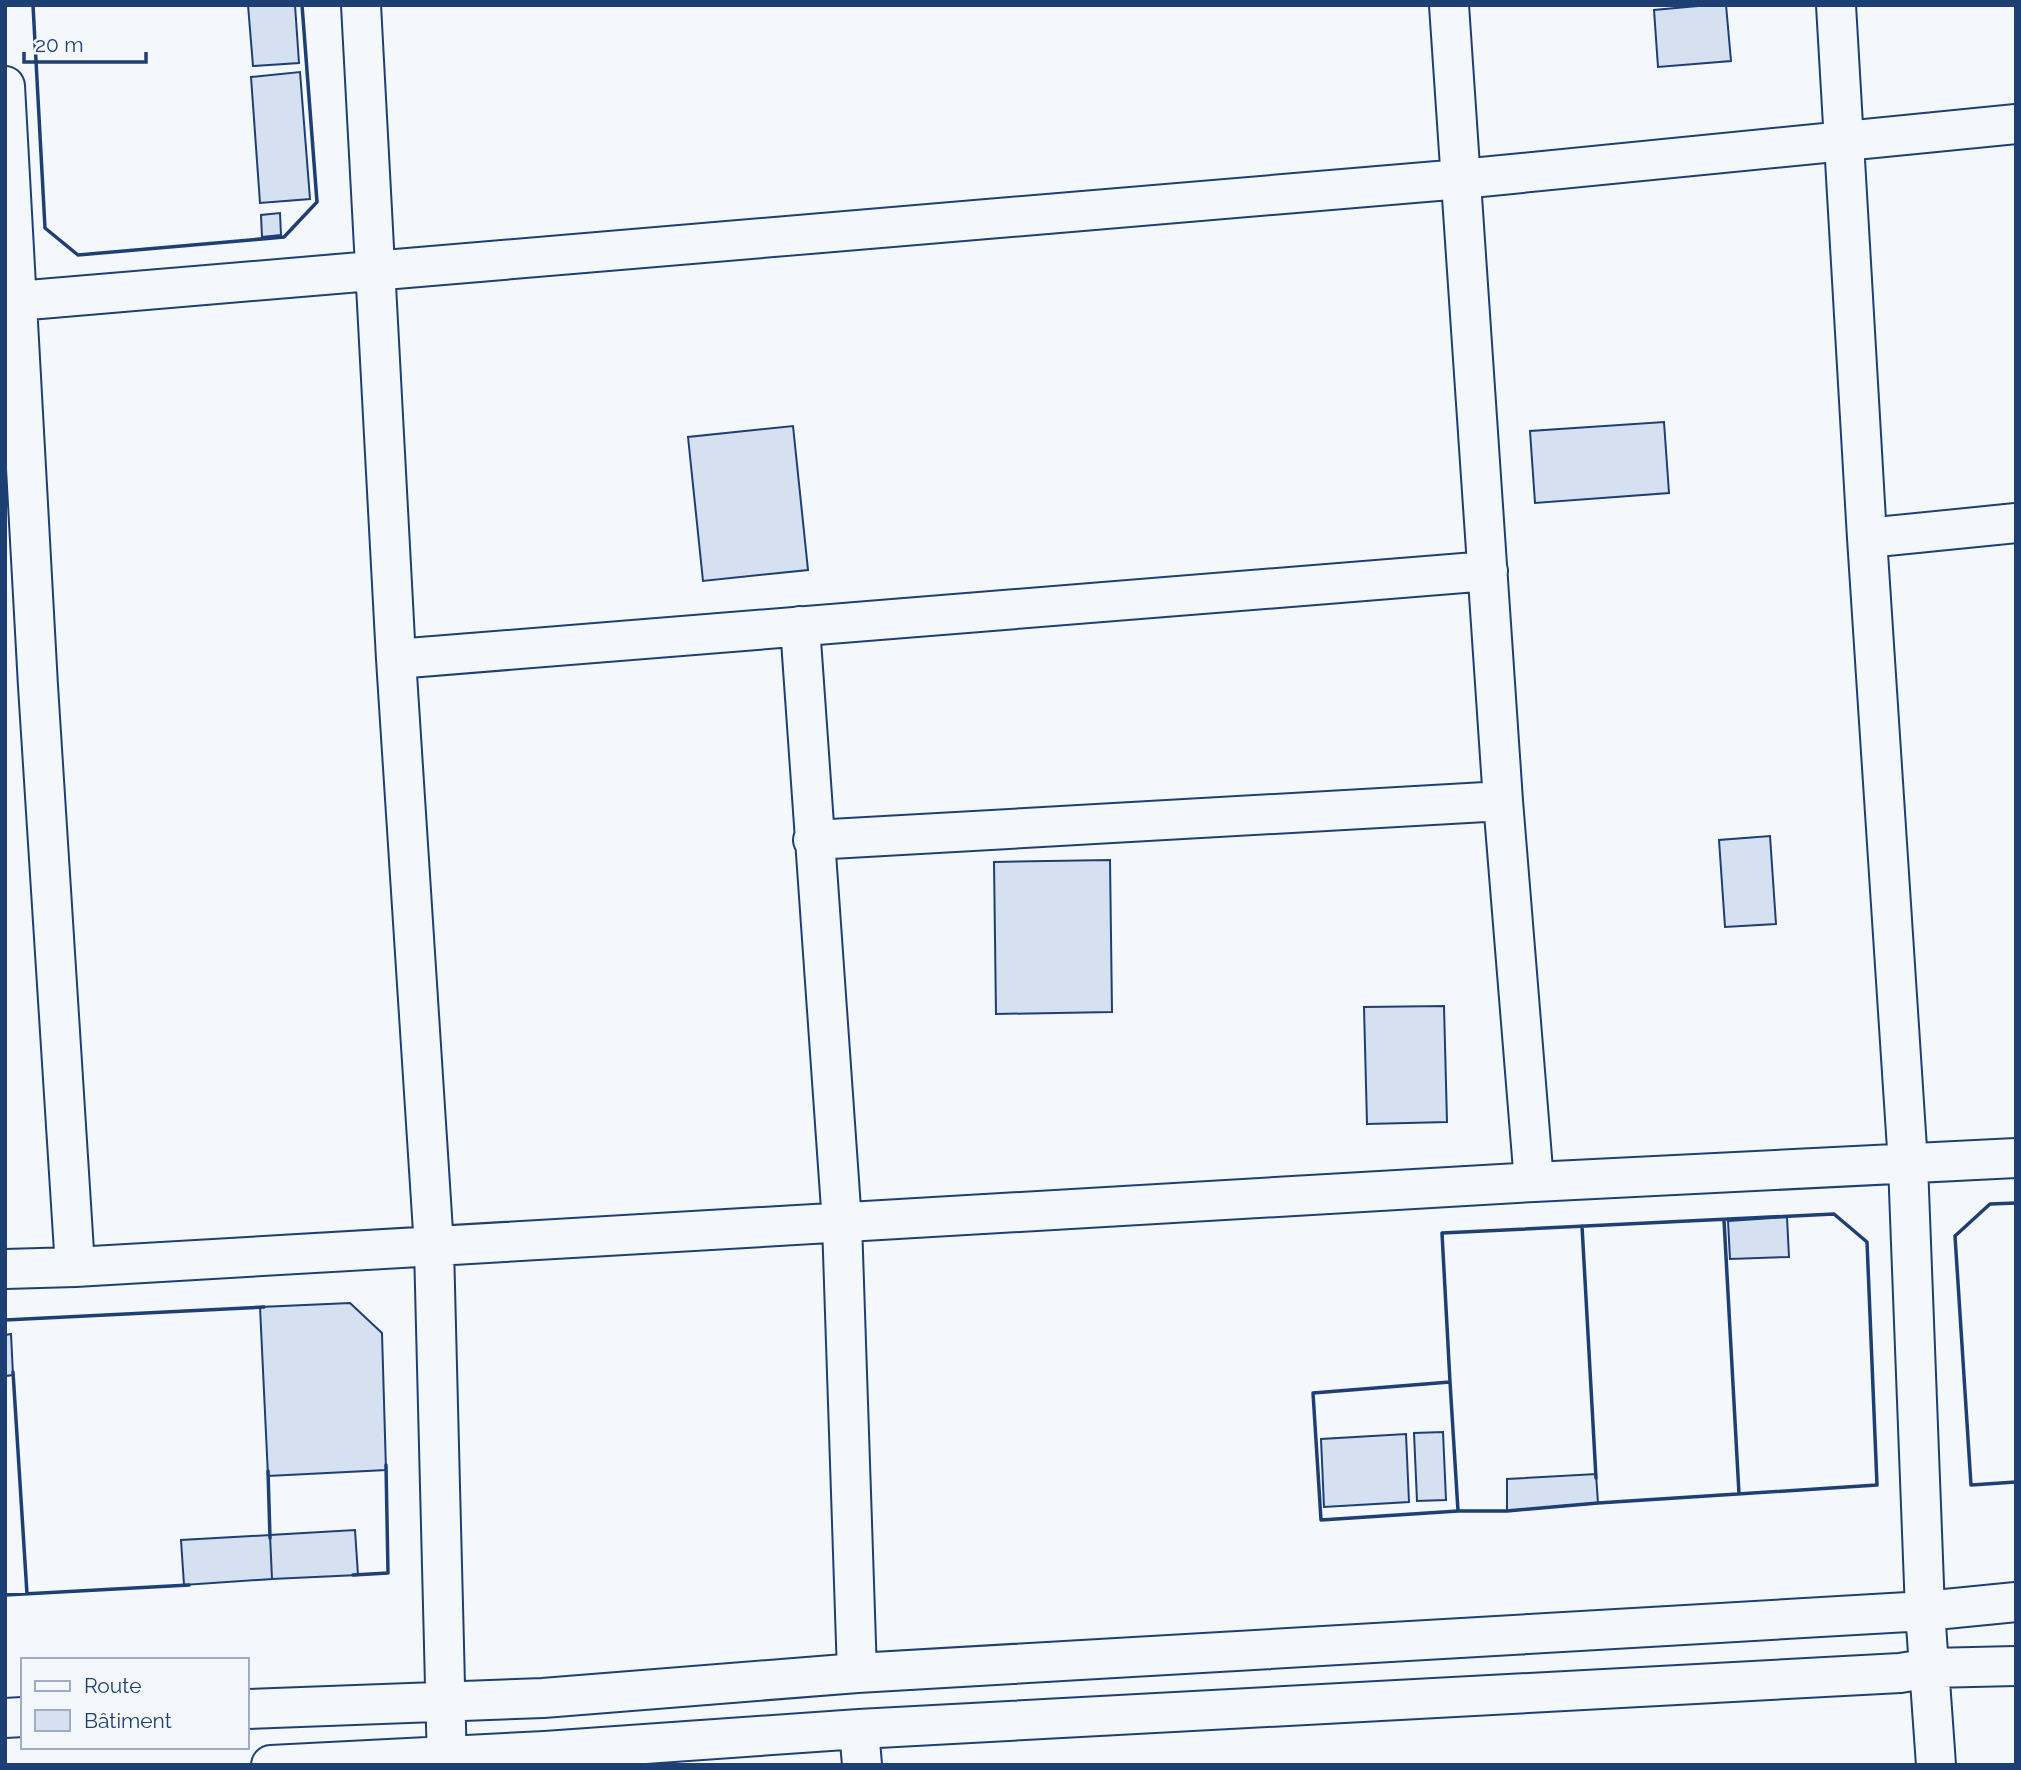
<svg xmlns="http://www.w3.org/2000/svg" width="2021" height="1770" font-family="Raleway,sans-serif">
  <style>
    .building { fill: #d5e0f0; stroke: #1d3f73; stroke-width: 2 }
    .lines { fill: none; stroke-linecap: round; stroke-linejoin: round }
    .minor-casing { stroke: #1d3f73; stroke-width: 42 }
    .minor { stroke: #f4f7fb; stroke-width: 38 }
    .wall { stroke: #1d3f73; stroke-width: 3.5 }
  </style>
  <rect width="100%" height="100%" fill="#f4f7fb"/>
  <path class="building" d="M248,5H295L299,63L253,66Z
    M1709,5H1726L1731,61L1658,67L1654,10Z
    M300,72L310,199L260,203L251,77Z
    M280,213L281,235L262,237L261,215Z
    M1664,422L1669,493L1535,503L1530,431Z
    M793,426L808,570L703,581L688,437Z
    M1770,836L1776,924L1725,927L1719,840Z
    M1110,860L1112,1012L996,1014L994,862Z
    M1444,1006L1447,1122L1367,1124L1364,1007Z
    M1787,1217L1789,1257L1730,1259L1728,1221Z
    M350,1303L382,1333L386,1470L268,1476L260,1307Z
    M11,1334L13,1375L5,1376V1335Z
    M1443,1432L1446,1500L1417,1501L1414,1433Z
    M1406,1434L1409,1502L1324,1507L1321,1439Z
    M1596,1474L1598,1503L1507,1511V1479Z
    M355,1530L358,1575L272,1579L270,1535Z
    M270,1535L272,1579L184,1585L181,1540Z"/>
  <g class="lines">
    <defs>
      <path id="minor" d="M361,5L396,659L434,1247L447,1765
        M1449,5L1503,801L1534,1182
        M1836,5L1867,538L1908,1164L1925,1611L1936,1765
        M5,86L38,686L75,1267
        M5,302L1461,179L2016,124
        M1867,538L2016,523
        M800,626L842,1223L857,1673
        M396,659L1488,571
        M813,840L1503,801
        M5,1269L75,1267L1534,1182L2016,1158
        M247,1709L543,1698L857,1673L1925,1611L2016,1602
        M5,1718L23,1717
        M859,1729L862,1765
        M271,1765L545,1751L859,1729L1900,1673L1930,1668L2016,1666"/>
    </defs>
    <use href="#minor" class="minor-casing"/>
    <use href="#minor" class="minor"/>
    <path class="wall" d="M33,5L45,228L78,255L284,237L317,202L302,5
      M2016,1203L1990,1204L1955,1236L1971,1485L2016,1482
      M1834,1214L1867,1242L1877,1485L1598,1503L1507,1511H1458L1321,1520L1313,1393L1450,1382L1442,1233Z
      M1724,1220L1739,1494
      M1582,1226L1596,1478
      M5,1320L264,1307
      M13,1372L27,1594
      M1450,1382L1458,1511
      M268,1471L270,1538
      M353,1575L388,1573L386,1465
      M5,1595L189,1585"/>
  </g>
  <rect width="2021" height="1770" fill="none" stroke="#1d3f73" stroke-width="14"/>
  <rect x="21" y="1658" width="228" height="91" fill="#f4f7fb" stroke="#9eadc5" stroke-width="2"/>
  <rect x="35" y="1681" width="35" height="10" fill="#f4f7fb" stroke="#9eadc5" stroke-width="2"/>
  <text x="84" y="1693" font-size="21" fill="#1d3f73">Route</text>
  <rect x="35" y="1710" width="35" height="21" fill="#d5e0f0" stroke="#9eadc5" stroke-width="2"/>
  <text x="84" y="1728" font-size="21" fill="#1d3f73">Bâtiment</text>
  <path d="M24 52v10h122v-10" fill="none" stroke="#1d3f73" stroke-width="3.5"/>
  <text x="35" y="52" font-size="21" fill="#1d3f73" stroke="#f4f7fb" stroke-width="5" paint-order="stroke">20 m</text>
</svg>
